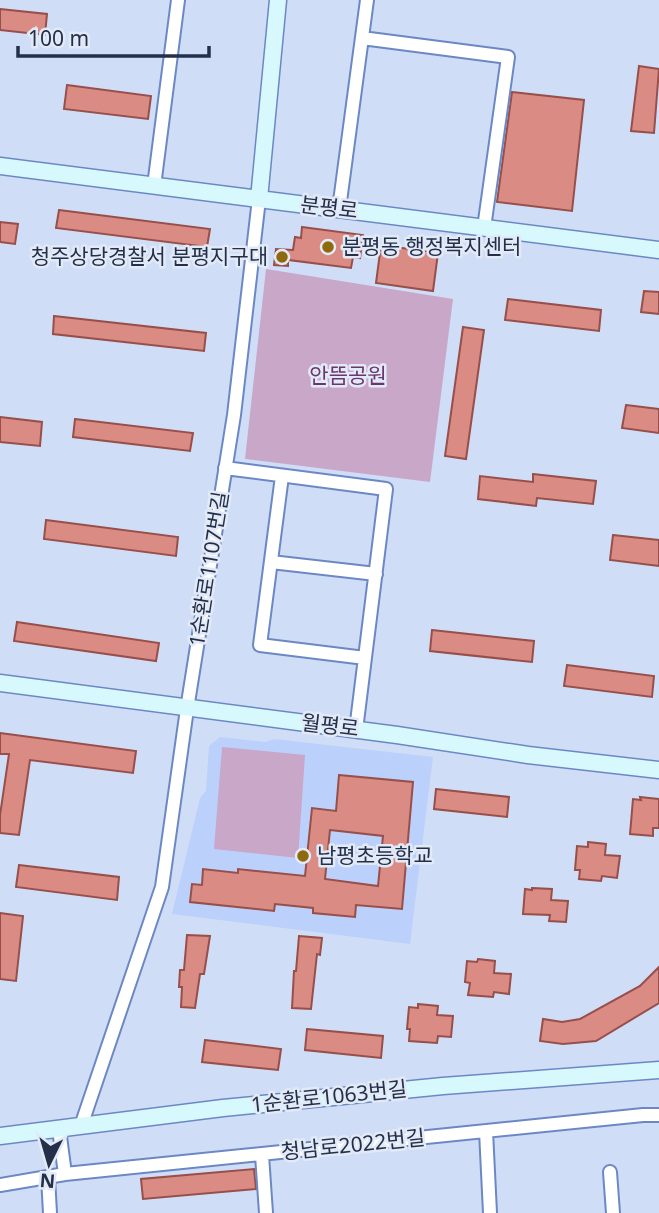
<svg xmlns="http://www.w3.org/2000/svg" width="659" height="1213" font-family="'Noto Sans','Noto Sans KR',sans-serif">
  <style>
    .built { fill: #bbd0fb }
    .green { fill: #c8a7c9 }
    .building { fill: #d98b84; stroke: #974f4a; stroke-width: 2; fill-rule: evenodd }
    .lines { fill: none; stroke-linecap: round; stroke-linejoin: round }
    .street-casing { stroke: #6c88c4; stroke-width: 16 }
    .secondary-casing { stroke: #6c88c4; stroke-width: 19 }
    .street { stroke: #fff; stroke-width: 12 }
    .secondary { stroke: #d7f9fd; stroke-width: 16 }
    .poi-dot { fill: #8d6a0d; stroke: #e3eaf7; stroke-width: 2.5 }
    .labels { text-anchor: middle; stroke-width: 5; stroke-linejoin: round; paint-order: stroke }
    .street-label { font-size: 21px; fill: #243049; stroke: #e3eaf7 }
    .poi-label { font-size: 21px; fill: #243049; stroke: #e3eaf7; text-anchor: start }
    .park-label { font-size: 21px; fill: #6c356f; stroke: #e3eaf7 }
  </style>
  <rect width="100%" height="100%" fill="#d0ddf7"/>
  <path class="built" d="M220,737L266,742L274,739L433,757L410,944L172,914L200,798L206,791L209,746Z"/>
  <path class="green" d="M266,269L453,299L430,482L245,459Z
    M222,747L305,755L298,858L214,849Z"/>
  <path class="building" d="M0,9L47,14L45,35L0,30Z
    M639,66L659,69L654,133L631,131Z
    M67,85L151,96L148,119L64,109Z
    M512,92L584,100L572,211L497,202Z
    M59,210L210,229L207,247L56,228Z
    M0,222L18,224L15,244L0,242Z
    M302,227L363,235L360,258L353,257L351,268L288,260V266L274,265L276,249L293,250L295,237L301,238Z
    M381,245L438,253L433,291L376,283Z
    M644,291L659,292V314L641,312Z
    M508,299L601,310L599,331L505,320Z
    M54,316L206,333L204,351L53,334Z
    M463,327L484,330L466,459L445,456Z
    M626,405L659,409V433L622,428Z
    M0,417L42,422L40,446L0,442Z
    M75,419L193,433L190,451L73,437Z
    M533,474L596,481L593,504L537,498L536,506L478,499L480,476L533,482Z
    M46,520L178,537L176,556L44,539Z
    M613,535L659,540V566L610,560Z
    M17,622L159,643L156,661L14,641Z
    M432,630L534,641L532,662L430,651Z
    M567,665L654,676L652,697L564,686Z
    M0,733L136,751L133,773L30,760L19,835L0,833V815L9,754H0Z
    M339,775L413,782L402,909L356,905L355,917L313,913V908L275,904L274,911L190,902L192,884L202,885L203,869L238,873V869L305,876L312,808L336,811ZM330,830L383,836L378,886L325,879Z
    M436,789L509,797L507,817L434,809Z
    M640,797L659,799V828H653V836L630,834L633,799L641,800Z
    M588,842L606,844L605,855L620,856L617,878L602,876L601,881L579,879L580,870H575L577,846L588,847Z
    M19,865L119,877L117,900L16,887Z
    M532,888L552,889L551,900L568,901L566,922L549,921L550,915L523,914L525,889L532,890Z
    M0,913L23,916L16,981L0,979Z
    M187,935L210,936L204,974H200L195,1008L181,1007L182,987H179L180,970H184Z
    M299,936L322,938L320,955L317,954L311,1009L292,1008L294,971H296Z
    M478,959L495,961L494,973L511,974L509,994L494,992L493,997L468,995L470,983L465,982L467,961L477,962Z
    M659,967V1003L596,1041L563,1044L540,1041L543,1019L562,1022L580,1019L640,986Z
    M418,1004L438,1006L437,1015L453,1016L451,1037L438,1036L437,1043L409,1041L410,1029H407L409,1007L418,1008Z
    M307,1029L383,1036L381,1058L305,1050Z
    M205,1040L281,1049L278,1070L202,1062Z
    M254,1169L256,1189L143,1199L141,1179Z"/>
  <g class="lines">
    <defs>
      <path id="street" d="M362,38L508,57L484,228
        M154,186L178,0
        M339,209L367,0
        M225,468L386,489L356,730
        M282,476L260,645L365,658
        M271,562L376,574
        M81,1126L162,887L187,709L234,415L259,199
        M59,1129L65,1174
        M486,1131L490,1213
        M262,1155L266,1213
        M610,1172L613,1213
        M48,1177L50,1213
        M0,1185L65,1174L643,1115H659"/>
      <path id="secondary" d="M0,166L659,250
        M259,199L278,0
        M0,683L397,735L528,755L659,770
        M0,1136L223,1108L443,1086L659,1070"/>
    </defs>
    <use href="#street" class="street-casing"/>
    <use href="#secondary" class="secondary-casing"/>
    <use href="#street" class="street"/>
    <use href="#secondary" class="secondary"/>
  </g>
  <g class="poi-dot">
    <circle cx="328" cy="247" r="7"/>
    <circle cx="282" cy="257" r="7"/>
    <circle cx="303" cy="856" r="7"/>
  </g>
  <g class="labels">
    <g class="street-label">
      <text transform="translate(329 208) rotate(7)" y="7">분평로</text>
      <text transform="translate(209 569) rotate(-81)" y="7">1순환로1107번길</text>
      <text transform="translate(330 726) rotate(7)" y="7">월평로</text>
      <text transform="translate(329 1097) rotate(-6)" y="7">1순환로1063번길</text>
      <text transform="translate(353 1145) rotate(-6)" y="7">청남로2022번길</text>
    </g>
    <g class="poi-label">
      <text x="342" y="254">분평동 행정복지센터</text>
      <text x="268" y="264" text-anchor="end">청주상당경찰서 분평지구대</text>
      <text x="317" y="863">남평초등학교</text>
    </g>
    <g class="park-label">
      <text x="348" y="383">안뜸공원</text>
    </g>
  </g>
  <g transform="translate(49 1164) rotate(185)" stroke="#e3eaf7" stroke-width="5" paint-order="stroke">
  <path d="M0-5L12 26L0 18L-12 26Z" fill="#243049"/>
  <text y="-10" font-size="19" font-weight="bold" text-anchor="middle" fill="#243049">N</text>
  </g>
  <path d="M18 46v10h191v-10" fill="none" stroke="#243049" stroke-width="3.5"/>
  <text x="28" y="46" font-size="21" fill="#243049" stroke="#e3eaf7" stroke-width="5" paint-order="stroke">100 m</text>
</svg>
